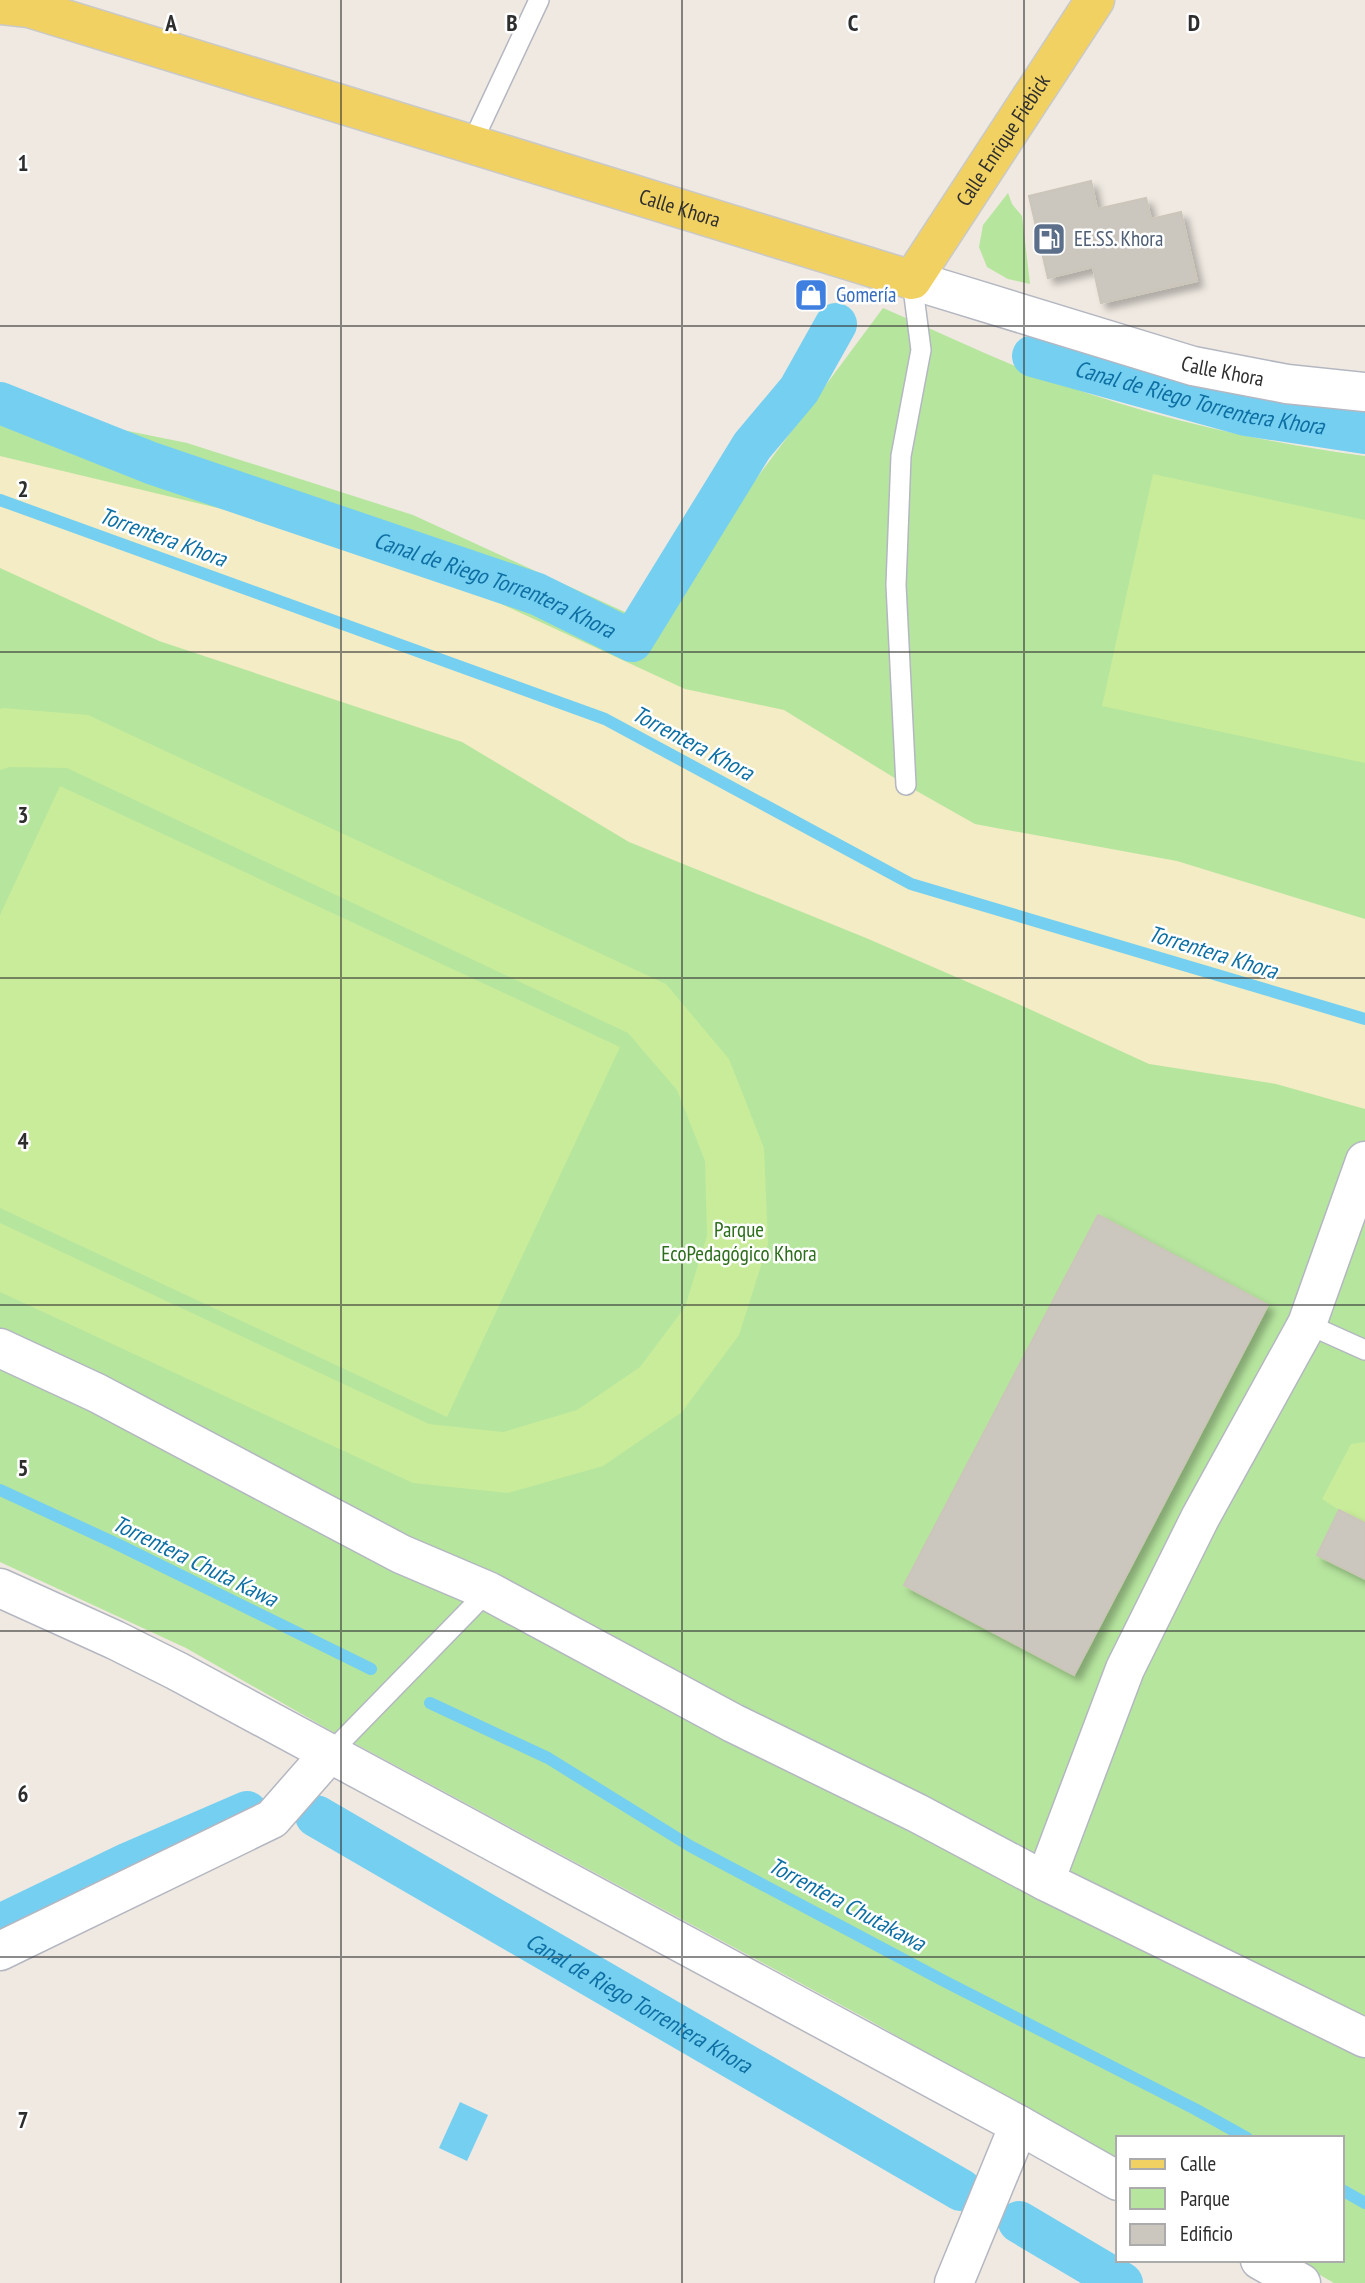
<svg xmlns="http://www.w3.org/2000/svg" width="1365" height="2283" font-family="'PT Sans Narrow',sans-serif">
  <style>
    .green { fill: #b6e59e }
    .sand { fill: #f3ecc5 }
    .pitch { fill: #c9ec9a }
    .water { fill: #75cff0 }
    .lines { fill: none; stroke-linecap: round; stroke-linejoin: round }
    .stream { stroke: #75cff0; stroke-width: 12 }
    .canal { stroke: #75cff0; stroke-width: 42 }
    .building { fill: #cbc7bf; stroke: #cbc5ba; stroke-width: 2; filter: url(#shadow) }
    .service-casing { stroke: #b4b7c1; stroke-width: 22 }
    .minor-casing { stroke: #b4b7c1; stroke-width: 41 }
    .primary-casing { stroke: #c9c9c9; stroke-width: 41 }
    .service { stroke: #fff; stroke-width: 19 }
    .minor { stroke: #fff; stroke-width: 38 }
    .primary { stroke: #f2d163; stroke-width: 38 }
    .grid { fill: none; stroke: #2e2e2e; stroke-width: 2; stroke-opacity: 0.55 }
    .labels { text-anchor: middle; stroke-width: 5; stroke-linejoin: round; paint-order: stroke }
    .street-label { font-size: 21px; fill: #2e2e2e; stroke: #fff }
    .service-label { font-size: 21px; fill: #4e5e75; stroke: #fff; text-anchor: start }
    .shop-label { font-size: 21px; fill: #366cbe; stroke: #fff; text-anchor: start }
    .park-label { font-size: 21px; fill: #2c6e1b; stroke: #fff }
    .water-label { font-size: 23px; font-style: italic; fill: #0d6fa3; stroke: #fff }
    .grid-label { font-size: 23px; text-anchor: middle; font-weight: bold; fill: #2e2e2e; stroke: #fff; stroke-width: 5; stroke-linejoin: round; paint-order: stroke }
  </style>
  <defs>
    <filter id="shadow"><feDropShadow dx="6" dy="6" stdDeviation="3.5" flood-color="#0004"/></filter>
  </defs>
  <rect width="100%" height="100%" fill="#efe9e1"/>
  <path class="green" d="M1008,193L1012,204L1022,216L1030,284L1008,279L987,267L979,247L983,225Z
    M883,308C932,329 980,352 1030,372C1135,414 1253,441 1365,456V2283H1334L1294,2260H1342V2138H1118V2161L867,2019L326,1728L186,1648L0,1562V405L187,443L413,515L649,623Z"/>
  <path class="sand" d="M0,456L310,530L471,590L685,689L784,710L906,785L975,824L1177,861L1365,919V1109L1276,1084L1149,1064L1016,1003L866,938L629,842L462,742L159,641L0,568Z"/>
  <path class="pitch" d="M1153,474L1365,520V763L1102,706Z
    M4,708L88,715L666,984L729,1059L764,1148L768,1244L739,1335L682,1412L603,1466L508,1493L413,1483L0,1292V1223L429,1424L503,1432L577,1410L640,1367L685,1307L707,1236L705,1161L677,1090L628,1033L67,768L10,767L0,770V709Z
    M60,786L620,1047L447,1417L0,1208V915Z
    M1365,1442V1579L1317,1555L1339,1510L1322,1499L1351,1444Z"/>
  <path class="water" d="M460,2102L488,2115L467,2161L439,2148Z"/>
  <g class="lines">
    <path class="stream" d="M0,500L605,719L911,884L1365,1019
      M0,1490L117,1544L371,1669
      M430,1703L548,1758L690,1846L944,1981L1195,2109L1247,2138
      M1342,2190L1365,2203"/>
    <g class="canal">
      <path id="s1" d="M1033,356L1246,415L1365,433"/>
      <path id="s2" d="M0,403L151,463L537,594L632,641L752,446L799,390L836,324"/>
      <path id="s3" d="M316,1816L961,2190"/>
      <path d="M0,1925L129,1863L247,1812"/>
      <path d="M1019,2222L1122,2283"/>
    </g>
  </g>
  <path class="building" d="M1091,181L1097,209L1146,198L1151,219L1181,212L1197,281L1101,303L1093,267L1048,278L1029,196Z
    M1098,1215L1268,1305L1074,1675L904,1585Z
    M1339,1510L1365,1523V1579L1317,1555Z"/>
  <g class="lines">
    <defs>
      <path id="service" d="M471,145L539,0
        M906,785L896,585L901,456L921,350L912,280
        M1307,1324L1365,1350
        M329,1754L488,1591"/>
      <g id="minor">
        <path id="s4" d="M912,280L1193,366L1287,384L1365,392"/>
        <path d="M0,1348L97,1393L401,1554L488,1591L733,1723L917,1813L1045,1881L1365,2038"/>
        <path d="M0,1588L115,1640L177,1671L1019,2125L1118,2181"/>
        <path d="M1045,1881L1125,1669L1200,1518L1307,1324L1365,1161"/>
        <path d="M0,1951L272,1819L329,1754"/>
        <path d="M1260,2260L1301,2283"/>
        <path d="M954,2283L1019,2125"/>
      </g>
      <g id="primary">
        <path id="s5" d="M0,5L29,8L912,280L1095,0"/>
      </g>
    </defs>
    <use href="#service" class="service-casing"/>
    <use href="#minor" class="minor-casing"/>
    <use href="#primary" class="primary-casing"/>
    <use href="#service" class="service"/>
    <use href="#minor" class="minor"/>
    <use href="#primary" class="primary"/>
  </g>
  <path class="grid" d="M341,0V2283M682,0V2283M1024,0V2283M0,326H1365M0,652H1365M0,978H1365M0,1305H1365M0,1631H1365M0,1957H1365"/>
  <defs>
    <symbol id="fuel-square" viewBox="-11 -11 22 22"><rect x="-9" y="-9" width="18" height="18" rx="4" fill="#5c6f8a" stroke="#fff"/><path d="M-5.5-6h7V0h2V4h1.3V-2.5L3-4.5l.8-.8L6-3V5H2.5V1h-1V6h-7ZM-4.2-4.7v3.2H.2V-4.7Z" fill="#fff"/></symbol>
    <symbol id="shop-square" viewBox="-11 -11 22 22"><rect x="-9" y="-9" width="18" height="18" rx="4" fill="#3f7fe0" stroke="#fff"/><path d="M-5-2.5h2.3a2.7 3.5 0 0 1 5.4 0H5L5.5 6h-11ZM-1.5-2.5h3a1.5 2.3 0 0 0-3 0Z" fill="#fff"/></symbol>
  </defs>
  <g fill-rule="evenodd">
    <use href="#fuel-square" x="1030" y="220" width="38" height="38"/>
    <use href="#shop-square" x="792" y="276" width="38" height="38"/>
  </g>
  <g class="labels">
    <g class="street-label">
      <text dy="7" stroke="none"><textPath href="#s5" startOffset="1120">Calle Enrique Fiebick</textPath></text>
      <text dy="7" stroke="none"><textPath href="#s5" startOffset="710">Calle Khora</textPath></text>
      <text dy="7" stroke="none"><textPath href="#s4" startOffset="324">Calle Khora</textPath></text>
    </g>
    <g class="service-label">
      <text x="1074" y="246">EE.SS. Khora</text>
    </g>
    <g class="shop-label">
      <text x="836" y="302">Gomería</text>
    </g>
    <g class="park-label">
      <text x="739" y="1237">Parque<tspan x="739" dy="24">EcoPedagógico Khora</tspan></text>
    </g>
    <g class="water-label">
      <text dy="8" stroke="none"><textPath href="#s1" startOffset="172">Canal de Riego Torrentera Khora</textPath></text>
      <text transform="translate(163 537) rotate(20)" y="8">Torrentera Khora</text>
      <text dy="8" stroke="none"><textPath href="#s2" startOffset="527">Canal de Riego Torrentera Khora</textPath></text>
      <text transform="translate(693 743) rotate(28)" y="8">Torrentera Khora</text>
      <text transform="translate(1213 952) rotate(17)" y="8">Torrentera Khora</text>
      <text transform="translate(195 1561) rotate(26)" y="8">Torrentera Chuta Kawa</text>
      <text transform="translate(847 1904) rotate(28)" y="8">Torrentera Chutakawa</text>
      <text dy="8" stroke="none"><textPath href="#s3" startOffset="373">Canal de Riego Torrentera Khora</textPath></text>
    </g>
  </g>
  <g class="grid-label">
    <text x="171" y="31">A</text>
    <text x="512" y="31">B</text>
    <text x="853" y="31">C</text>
    <text x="1194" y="31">D</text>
    <text x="23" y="171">1</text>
    <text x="23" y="497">2</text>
    <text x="23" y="823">3</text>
    <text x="23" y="1149">4</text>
    <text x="23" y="1476">5</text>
    <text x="23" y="1802">6</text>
    <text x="23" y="2128">7</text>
  </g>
  <rect x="1116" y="2136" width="228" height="126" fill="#ffffff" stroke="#ababab" stroke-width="2"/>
  <rect x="1130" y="2159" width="35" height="10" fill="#f2d163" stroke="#ababab" stroke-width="2"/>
  <text x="1180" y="2171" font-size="21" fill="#2e2e2e">Calle</text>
  <rect x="1130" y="2188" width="35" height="21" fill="#b6e59e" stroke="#ababab" stroke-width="2"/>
  <text x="1180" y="2206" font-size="21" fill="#2e2e2e">Parque</text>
  <rect x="1130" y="2224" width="35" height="21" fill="#cbc7bf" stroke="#ababab" stroke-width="2"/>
  <text x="1180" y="2241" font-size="21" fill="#2e2e2e">Edificio</text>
</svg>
